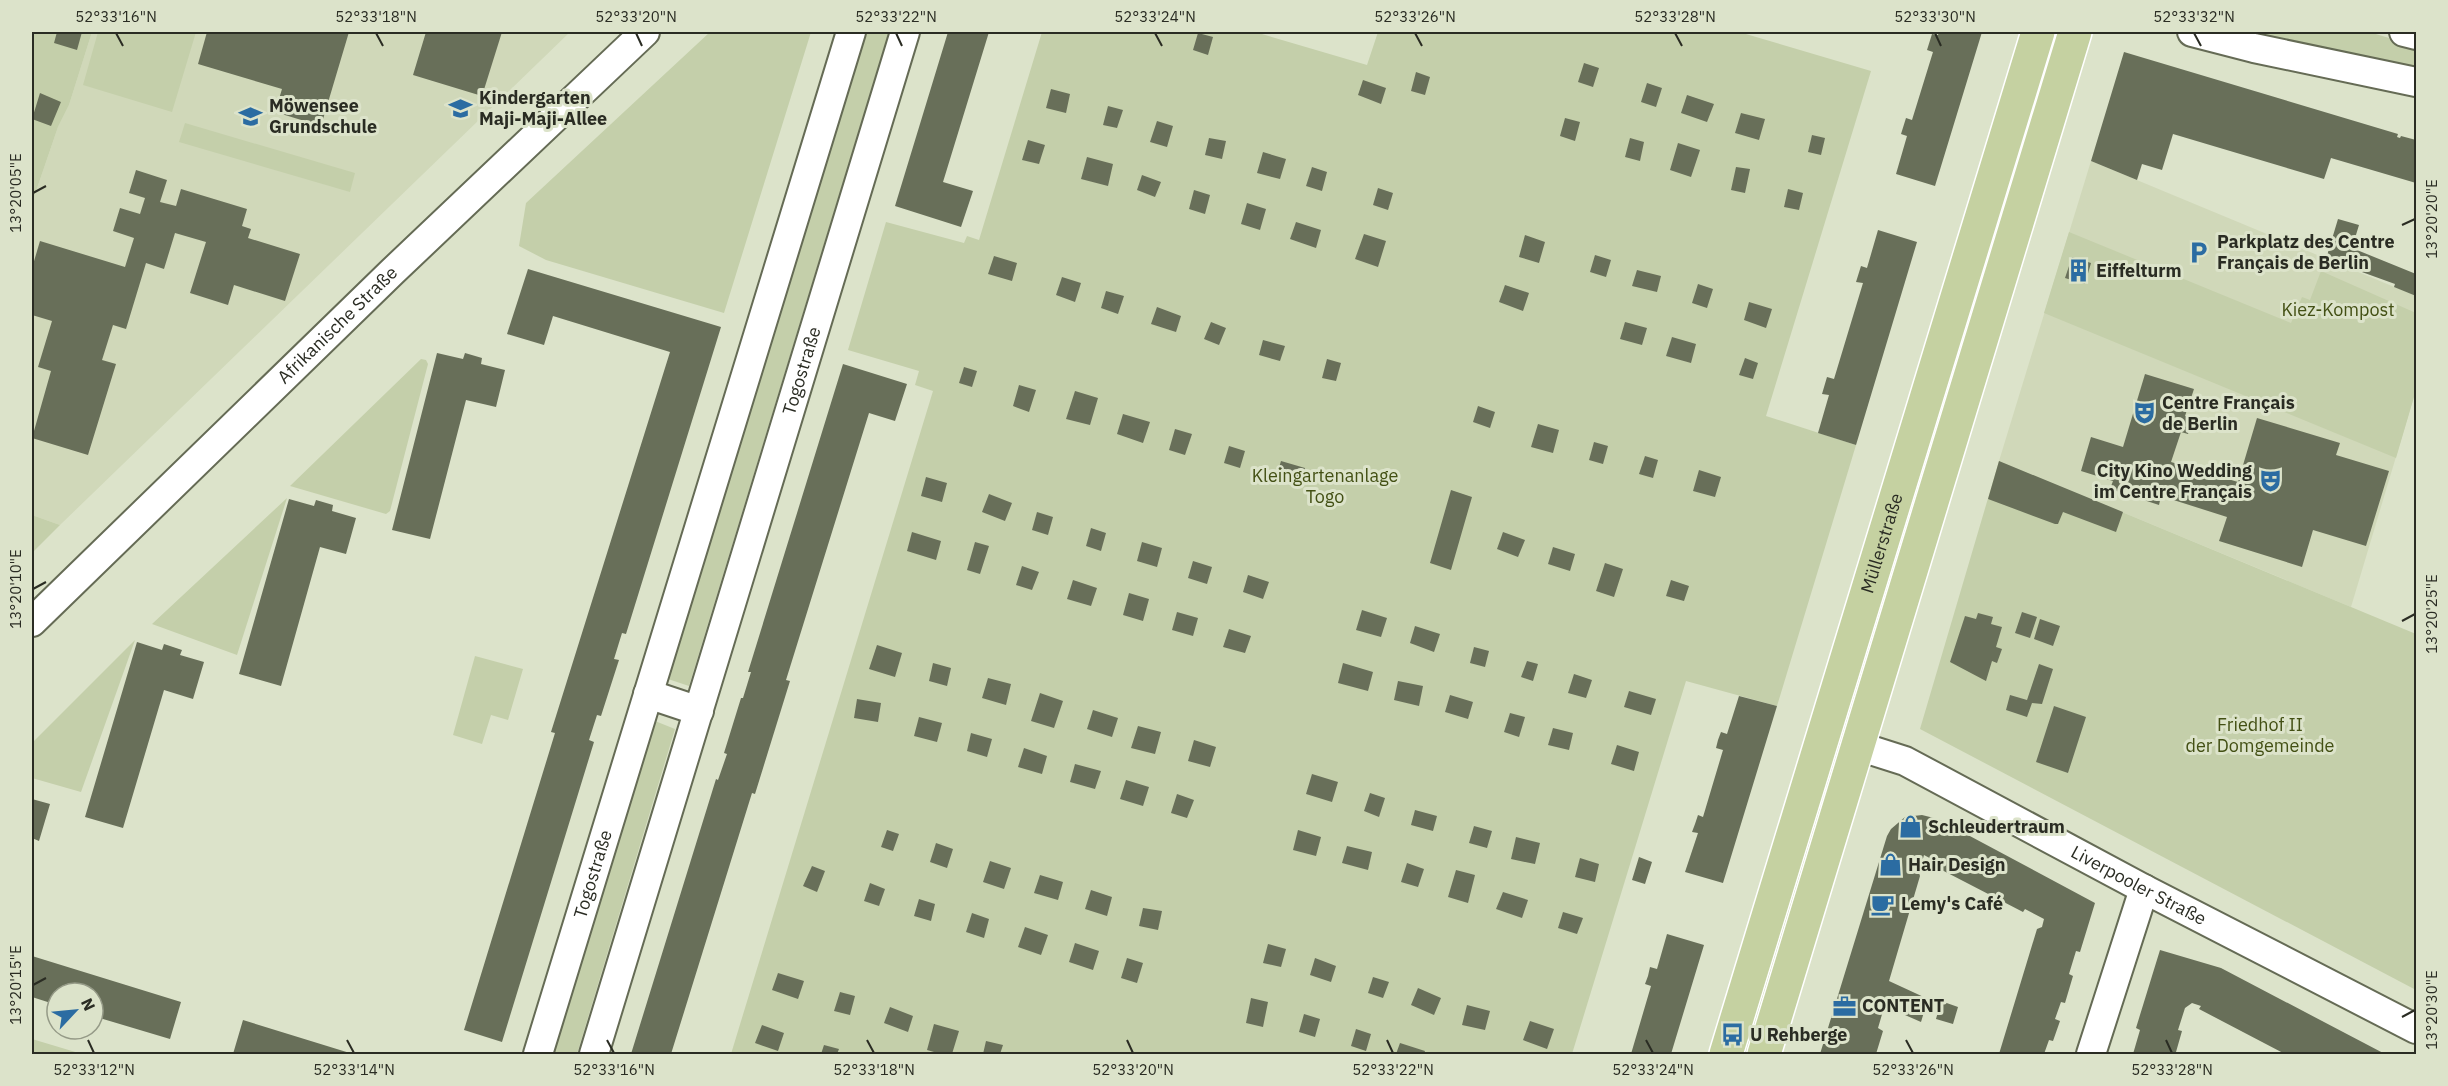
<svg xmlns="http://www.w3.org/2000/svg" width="2448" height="1086" font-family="'IBM Plex Sans',sans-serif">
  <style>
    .built { fill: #d0d8b9 }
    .green { fill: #c4cfaa }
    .building { fill: #686f59 }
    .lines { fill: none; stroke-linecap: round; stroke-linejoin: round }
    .minor-casing { stroke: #656b55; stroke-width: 32 }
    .major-casing { stroke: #fff; stroke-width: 36 }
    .minor { stroke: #fff; stroke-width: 28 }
    .major { stroke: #c5d1a1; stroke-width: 33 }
    .ticks { fill: none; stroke: #2a2c23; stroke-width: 2 }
    .labels { text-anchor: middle; stroke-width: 6; stroke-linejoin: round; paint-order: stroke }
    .poi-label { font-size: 18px; font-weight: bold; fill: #2a2c23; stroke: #dce3ca; text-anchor: start }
    .park-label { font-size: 18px; fill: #435014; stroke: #dce3ca }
    .street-label { font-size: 18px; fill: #2a2c23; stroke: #dce3ca }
    .neatline { fill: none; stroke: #2a2c23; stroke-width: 2 }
    .ticks-label { font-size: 15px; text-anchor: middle; fill: #2a2c23 }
  </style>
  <rect width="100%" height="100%" fill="#dce3ca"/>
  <path class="built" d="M92,32H570L60,525L32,515V203L58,127L69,105Z
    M2091,161L2416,296V390L2351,607L1999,461Z"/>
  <path class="green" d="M32,32H92L69,105L58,127L32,203Z
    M98,32H196L172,112L83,85Z
    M710,32H811L724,313L546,260L519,246L526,203Z
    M867,32H889L689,686L668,679Z
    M1042,32H1255L1367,65L1378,32H1739L1871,71L1766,416L1856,445L1777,706L1686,681L1572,1054H731L933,391L915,385L919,371L848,350L886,222L964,243L967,236L979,240Z
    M2231,32H2369L2416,46V71Z
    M2048,37L2060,41L1832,788L1822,785Z
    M185,123L355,173L350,192L179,142Z
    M2069,232L2291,323L2302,297L2310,300L2321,271L2416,313V390L2396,458L2044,313Z
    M421,359L426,360L428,364L390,511L386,514L290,486Z
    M1999,461L2416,634V990L1920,729Z
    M287,498L237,655L152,624Z
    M32,515L60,525L32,553Z
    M135,640L81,792L32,778V743Z
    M475,656L523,669L508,720L491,715L482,744L453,735Z
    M655,721L675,729L577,1054H554Z
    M1816,808L1825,810L1751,1054H1740Z
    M32,1039L82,1054H32Z"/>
  <path class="building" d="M57,32H82L77,50L54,43Z
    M207,32H349L321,126L275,112L282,89L198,64Z
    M426,32H502L482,96L413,75Z
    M948,32H989L943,182L973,191L961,227L895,206Z
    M1939,32H1982L1935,186L1896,174L1907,136L1901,134L1906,118L1912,120L1933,52L1927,50L1932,34L1938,35Z
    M1198,33L1213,37L1208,55L1193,50Z
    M2124,52L2398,134L2397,137L2400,138L2401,136L2416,140V183L2331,158L2324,179L2173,134L2162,170L2142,164L2137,180L2091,161Z
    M1584,63L1599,68L1593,87L1578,82Z
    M1416,72L1430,77L1425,95L1411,91Z
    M1363,80L1386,88L1381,104L1358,95Z
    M1647,83L1662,88L1656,107L1641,102Z
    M1051,89L1070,94L1066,113L1046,108Z
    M40,93L61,102L51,126L32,119Z
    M1687,95L1714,104L1707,122L1681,113Z
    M1108,106L1123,110L1117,128L1103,125Z
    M1741,113L1765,119L1759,140L1735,133Z
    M1565,118L1580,122L1575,141L1560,136Z
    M1157,121L1173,126L1167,147L1150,142Z
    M1812,135L1825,138L1821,155L1808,152Z
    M1209,138L1226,141L1222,159L1205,155Z
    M1630,138L1644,142L1640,161L1625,157Z
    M1028,140L1045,145L1039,164L1022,160Z
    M1678,143L1700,150L1691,177L1670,170Z
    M1263,152L1286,159L1280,179L1257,173Z
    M1087,157L1113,164L1108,186L1081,179Z
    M1312,167L1327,172L1322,191L1306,186Z
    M1736,167L1750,169L1745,193L1731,190Z
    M136,170L167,180L160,202L176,206L181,189L247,209L242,226L251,229L248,238L300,254L285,301L234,285L228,305L190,293L206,242L175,233L164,269L146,263L126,329L113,325L102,360L116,364L88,455L32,438L51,371L38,367L52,321L32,315V268L40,241L125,267L134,238L113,231L120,208L140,214L145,198L129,193Z
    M1142,175L1161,182L1155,197L1137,190Z
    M1378,188L1393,193L1388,210L1373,205Z
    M1788,189L1803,193L1799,210L1784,207Z
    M1194,190L1210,195L1205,214L1189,209Z
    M1247,203L1266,209L1260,230L1241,224Z
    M2338,219L2359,225L2352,248L2416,274V296L2394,287L2395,284L2326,259Z
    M1296,222L1321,230L1316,248L1290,239Z
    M1878,230L1917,242L1856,445L1818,433L1829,395L1822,394L1827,377L1834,379L1863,283L1856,282L1861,266L1867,268Z
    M1364,234L1386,241L1378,267L1355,259Z
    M1525,235L1545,242L1539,263L1519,257Z
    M1595,255L1611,260L1606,277L1590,272Z
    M994,256L1017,263L1012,281L988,274Z
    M2072,257L2091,263L2085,284L2065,278Z
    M528,269L721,327L626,634L622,633L614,659L619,660L618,663L601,716L597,715L589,740L594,742L502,1042L464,1030L555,733L551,732L670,352L553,316L544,345L507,334Z
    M1637,270L1661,276L1657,292L1632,286Z
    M1062,277L1081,283L1075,302L1056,295Z
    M1698,284L1713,289L1707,308L1692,303Z
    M1505,285L1529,293L1523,311L1499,302Z
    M1106,291L1124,296L1118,314L1101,308Z
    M1749,302L1772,309L1766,328L1744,320Z
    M1157,307L1181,316L1176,332L1151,324Z
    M1211,322L1226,328L1219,345L1204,339Z
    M1625,322L1647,328L1642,345L1620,339Z
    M1672,337L1696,344L1691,363L1666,356Z
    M1263,340L1285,346L1280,361L1259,355Z
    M437,353L463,359L465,353L482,358L481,364L505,370L496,407L466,400L430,539L392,530Z
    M1745,358L1758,363L1753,379L1739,375Z
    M1327,359L1341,363L1336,381L1322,378Z
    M843,364L907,384L895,421L869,413L786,680L790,681L755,794L752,793L671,1054H631L716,779L718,780L727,754L724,753L741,698H743L751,672H748Z
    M964,367L977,371L972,387L959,383Z
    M2145,374L2194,389L2185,416L2193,418L2188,434L2181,432L2171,462L2238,482L2257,418L2340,443L2336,455L2389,471L2366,546L2313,530L2302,567L2219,541L2227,517L2161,496L2159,505L2110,489L2113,481L2081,471L2091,437L2123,447Z
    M1019,385L1036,390L1029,412L1013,406Z
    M1075,391L1098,398L1090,425L1066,419Z
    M1478,406L1495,412L1490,428L1473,422Z
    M1123,414L1150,422L1143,443L1117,434Z
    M1538,424L1559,430L1553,453L1531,447Z
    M1175,429L1192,434L1185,455L1169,450Z
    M1594,442L1608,446L1603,464L1589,460Z
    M1229,446L1245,451L1240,468L1224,463Z
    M1645,456L1658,460L1653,478L1639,474Z
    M1281,461L1305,468L1299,487L1275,481Z
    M1999,461L2123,512L2116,532L2063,512L2058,524H2055L1988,499Z
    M1699,470L1721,477L1715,497L1693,491Z
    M926,477L947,483L942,502L921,496Z
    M1451,490L1472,497L1451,570L1430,563Z
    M989,494L1012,503L1005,521L982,512Z
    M289,499L314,506L316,500L333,505L332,511L356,518L346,554L320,547L281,686L239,674Z
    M1037,512L1053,517L1048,535L1032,530Z
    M1091,528L1106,533L1101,551L1086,546Z
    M912,532L941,541L936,560L907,551Z
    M1503,532L1525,540L1518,557L1497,549Z
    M975,542L989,546L980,574L967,570Z
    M1142,542L1162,548L1157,567L1137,561Z
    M1553,547L1575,554L1570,571L1548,564Z
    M1193,561L1212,567L1207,584L1188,578Z
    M1605,563L1623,569L1614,597L1596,591Z
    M1022,566L1039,572L1032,590L1016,585Z
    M1248,575L1269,582L1263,599L1243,592Z
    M1073,580L1097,588L1091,606L1067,599Z
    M1671,580L1689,586L1684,601L1666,596Z
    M1129,593L1149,599L1143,621L1123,615Z
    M1362,610L1387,618L1381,637L1356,630Z
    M1177,612L1198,618L1193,636L1172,630Z
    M2022,612L2037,617L2030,638L2015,633Z
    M1978,613L1993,617L1991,624L2002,627L1996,647L2002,649L1997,663L1992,661L1986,681L1950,662L1965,616L1976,619Z
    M2040,619L2060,626L2053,646L2034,639Z
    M1415,626L1440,634L1434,652L1410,643Z
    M1229,629L1251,636L1245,653L1223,647Z
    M137,642L162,650L164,644L182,650L180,655L204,662L193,699L164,690L123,828L85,817Z
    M877,645L902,653L895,677L869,669Z
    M1474,647L1489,651L1485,667L1470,663Z
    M1527,661L1538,664L1533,681L1521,677Z
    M933,663L951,668L947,686L929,681Z
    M1343,663L1373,672L1368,691L1338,683Z
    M2039,664L2053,669L2042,704L2032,703L2027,717L2006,710L2010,695L2027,700Z
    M1574,674L1592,680L1586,698L1568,693Z
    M988,678L1011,684L1006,705L982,698Z
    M1398,681L1423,686L1419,706L1394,700Z
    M1629,691L1656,699L1651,715L1624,707Z
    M1040,693L1063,701L1054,728L1031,721Z
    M1450,695L1473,702L1468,719L1445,712Z
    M1739,696L1777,706L1723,883L1685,872L1698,833L1692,832L1695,824L1698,815L1703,817L1723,750L1716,748L1718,740L1721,732L1727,734Z
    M857,699L881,703L878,722L854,718Z
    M2054,706L2086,717L2068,773L2036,762Z
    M1093,710L1118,718L1112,737L1087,729Z
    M1510,713L1525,717L1519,737L1504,732Z
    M919,717L942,723L937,742L914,736Z
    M1138,726L1161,732L1155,754L1131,748Z
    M1553,728L1573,733L1569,750L1548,745Z
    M971,733L992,739L987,757L967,751Z
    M1194,740L1216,747L1210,767L1188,761Z
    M1617,745L1639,752L1634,771L1611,764Z
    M1024,748L1047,756L1042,774L1018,767Z
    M1075,764L1101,771L1095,789L1070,782Z
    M1312,774L1338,782L1332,802L1306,794Z
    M1126,780L1149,787L1143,806L1120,799Z
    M1370,793L1385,798L1379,817L1364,811Z
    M1177,794L1194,800L1187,818L1171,813Z
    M32,799L50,804L39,841L32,838Z
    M1415,810L1437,816L1433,831L1411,825Z
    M1922,815L1938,819L2095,903L2080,952L2076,951L2069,974L2073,976L2065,1003L2061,1002L2055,1019L2060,1021L2053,1041L2049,1040L2044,1054H1999L2037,929L2042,927L2044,919L2025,909L2023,912L1938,868L1937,862L1924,855L1919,873L1920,876L1889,981L1928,999L1921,1022L1889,1008L1883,1011L1878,1028L1883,1031L1876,1054H1820L1887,836L1891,829L1905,817Z
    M1474,826L1492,831L1487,848L1469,843Z
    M887,830L899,834L893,851L881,847Z
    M1298,830L1321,837L1316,856L1293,850Z
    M1516,837L1540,843L1535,864L1511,859Z
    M936,843L953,849L947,868L930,862Z
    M1347,846L1372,852L1368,870L1342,863Z
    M1639,857L1652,862L1645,884L1632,880Z
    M1580,858L1599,864L1595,882L1575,877Z
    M990,861L1011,868L1004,889L983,882Z
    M1407,863L1424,869L1418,887L1401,882Z
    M812,866L825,871L817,892L803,886Z
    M1456,870L1475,875L1468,903L1448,897Z
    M1040,875L1063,882L1058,900L1034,893Z
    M870,883L885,889L879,906L864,901Z
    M1091,890L1112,897L1107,916L1085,909Z
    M1503,892L1528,900L1522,918L1496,909Z
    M919,899L935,904L931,921L914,916Z
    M1143,908L1162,911L1158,930L1139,926Z
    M1563,912L1583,918L1577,934L1558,928Z
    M972,913L989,919L984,938L966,932Z
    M1025,927L1048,935L1041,955L1018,947Z
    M1667,934L1704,945L1671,1054H1631L1651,986L1645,984L1648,976L1650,967L1657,969Z
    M1075,943L1099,951L1093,970L1069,962Z
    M1268,944L1286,949L1281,967L1263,963Z
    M2160,950L2221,968L2385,1054H2285L2199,1009L2201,1006L2192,1003L2185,1008L2178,1030L2182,1031L2176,1052L2177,1054H2133L2140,1030L2136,1028Z
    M32,956L181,1002L170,1039L93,1016V993H57V1005L32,997Z
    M1127,958L1143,963L1137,983L1121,978Z
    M1315,958L1336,966L1331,982L1310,975Z
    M778,973L804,981L798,999L772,990Z
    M1373,977L1389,982L1383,998L1368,993Z
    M1418,988L1441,998L1434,1015L1411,1005Z
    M840,992L855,996L850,1015L834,1011Z
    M1251,998L1268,1002L1263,1027L1246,1023Z
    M1941,1001L1958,1007L1953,1024L1936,1019Z
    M1467,1005L1490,1011L1485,1030L1462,1025Z
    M890,1007L913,1016L908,1032L884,1023Z
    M1304,1014L1320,1019L1315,1037L1299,1032Z
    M243,1020L353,1054H233Z
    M1530,1021L1554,1029L1547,1049L1523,1040Z
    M934,1024L959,1031L952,1054H941L927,1050Z
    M762,1025L784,1033L778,1051L755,1043Z
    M1356,1029L1371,1034L1366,1051L1351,1046Z
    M986,1041L1003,1045L1000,1054H983Z
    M1400,1043L1425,1051L1424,1054H1396Z
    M824,1045L839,1049L837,1054H821Z"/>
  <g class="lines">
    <defs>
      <g id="minor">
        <path d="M2192,32L2254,48L2416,82"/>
        <path d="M2404,32L2416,35"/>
        <path id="s1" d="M32,622L392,272L645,32"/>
        <path d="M648,694L699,711"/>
        <path id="s2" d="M1858,746L1905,761L2144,889L2416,1029"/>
        <path id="s3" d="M538,1054L851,32"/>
        <path id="s4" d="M594,1054L905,32"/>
        <path d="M2091,1054L2144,889"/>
      </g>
      <g id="major">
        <path id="s5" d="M1726,1054L2038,32"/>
        <path d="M1764,1054L2075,32"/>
      </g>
    </defs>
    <use href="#minor" class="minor-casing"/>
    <use href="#major" class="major-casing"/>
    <use href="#minor" class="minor"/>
    <use href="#major" class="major"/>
  </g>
  <path class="ticks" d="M116,33L123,46M376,33L383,46M636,33L642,46M896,33L902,46M1155,33L1162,46M1415,33L1422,46M1675,33L1682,46M1935,33L1941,46M2194,33L2201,46M33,193L46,186M2402,225L2415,219M33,589L46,582M2402,621L2415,614M33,985L46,978M2402,1017L2415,1010M88,1040L94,1053M347,1040L354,1053M607,1040L614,1053M867,1040L874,1053M1127,1040L1133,1053M1387,1040L1393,1053M1646,1040L1653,1053M1906,1040L1913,1053M2166,1040L2172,1053"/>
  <defs>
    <symbol id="school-bare" viewBox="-9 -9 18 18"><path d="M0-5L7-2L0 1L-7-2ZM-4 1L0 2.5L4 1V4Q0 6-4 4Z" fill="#2b6ca2" stroke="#dce3ca" stroke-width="2.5" paint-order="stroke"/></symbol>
    <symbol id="parking-bare" viewBox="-9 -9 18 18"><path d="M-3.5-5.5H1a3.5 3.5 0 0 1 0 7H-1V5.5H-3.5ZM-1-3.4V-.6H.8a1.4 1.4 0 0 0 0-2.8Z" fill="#2b6ca2" stroke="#dce3ca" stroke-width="2.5" paint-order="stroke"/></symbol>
    <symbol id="building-bare" viewBox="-9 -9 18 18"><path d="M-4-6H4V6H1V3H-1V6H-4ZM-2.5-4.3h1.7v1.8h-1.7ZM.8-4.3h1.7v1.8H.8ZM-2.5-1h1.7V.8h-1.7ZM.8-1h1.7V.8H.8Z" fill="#2b6ca2" stroke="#dce3ca" stroke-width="2.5" paint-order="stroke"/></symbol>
    <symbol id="theatre-bare" viewBox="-9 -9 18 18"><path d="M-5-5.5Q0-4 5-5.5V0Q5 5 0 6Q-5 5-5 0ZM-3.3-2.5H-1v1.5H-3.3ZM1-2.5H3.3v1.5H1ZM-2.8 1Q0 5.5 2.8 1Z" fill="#2b6ca2" stroke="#dce3ca" stroke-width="2.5" paint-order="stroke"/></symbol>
    <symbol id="shop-bare" viewBox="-9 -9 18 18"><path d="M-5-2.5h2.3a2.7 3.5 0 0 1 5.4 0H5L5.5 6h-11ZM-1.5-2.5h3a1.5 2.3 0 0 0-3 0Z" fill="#2b6ca2" stroke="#dce3ca" stroke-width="2.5" paint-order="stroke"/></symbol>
    <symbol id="cafe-bare" viewBox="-9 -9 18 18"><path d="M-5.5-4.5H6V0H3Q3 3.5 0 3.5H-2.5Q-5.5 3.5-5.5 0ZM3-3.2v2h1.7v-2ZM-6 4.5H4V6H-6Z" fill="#2b6ca2" stroke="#dce3ca" stroke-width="2.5" paint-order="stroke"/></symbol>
    <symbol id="office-bare" viewBox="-9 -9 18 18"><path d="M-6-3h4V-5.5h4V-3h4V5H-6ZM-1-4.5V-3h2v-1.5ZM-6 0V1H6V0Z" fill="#2b6ca2" stroke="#dce3ca" stroke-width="2.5" paint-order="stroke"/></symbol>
    <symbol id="bus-bare" viewBox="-9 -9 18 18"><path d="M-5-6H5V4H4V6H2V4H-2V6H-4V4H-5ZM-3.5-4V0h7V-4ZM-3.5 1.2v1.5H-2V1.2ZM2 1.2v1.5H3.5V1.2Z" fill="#2b6ca2" stroke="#dce3ca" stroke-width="2.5" paint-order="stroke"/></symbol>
  </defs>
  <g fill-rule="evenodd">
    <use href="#school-bare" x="444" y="92" width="33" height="33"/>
    <use href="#school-bare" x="234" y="100" width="33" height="33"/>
    <use href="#parking-bare" x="2182" y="236" width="33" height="33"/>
    <use href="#building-bare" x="2062" y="254" width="33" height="33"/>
    <use href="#theatre-bare" x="2128" y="396" width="33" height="33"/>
    <use href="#theatre-bare" x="2254" y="464" width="33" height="33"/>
    <use href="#shop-bare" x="1894" y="810" width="33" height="33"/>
    <use href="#shop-bare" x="1874" y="848" width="33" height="33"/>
    <use href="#cafe-bare" x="1866" y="888" width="33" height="33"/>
    <use href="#office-bare" x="1828" y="990" width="33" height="33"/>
    <use href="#bus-bare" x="1716" y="1018" width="33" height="33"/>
  </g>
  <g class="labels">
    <g class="poi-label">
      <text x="479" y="104">Kindergarten<tspan x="479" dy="21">Maji-Maji-Allee</tspan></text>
      <text x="269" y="112">Möwensee<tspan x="269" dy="21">Grundschule</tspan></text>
      <text x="2217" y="248">Parkplatz des Centre<tspan x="2217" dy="21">Français de Berlin</tspan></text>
      <text x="2096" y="277">Eiffelturm</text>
      <text x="2162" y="409">Centre Français<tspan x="2162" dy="21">de Berlin</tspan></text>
      <text x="2252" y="477" text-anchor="end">City Kino Wedding<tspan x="2252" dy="21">im Centre Français</tspan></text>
      <text x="1928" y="833">Schleudertraum</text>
      <text x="1908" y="871">Hair Design</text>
      <text x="1901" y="910">Lemy's Café</text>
      <text x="1862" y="1012">CONTENT</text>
      <text x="1750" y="1041">U Rehberge</text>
    </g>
    <g class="park-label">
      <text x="2338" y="316">Kiez-Kompost</text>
      <text x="1325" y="482">Kleingartenanlage<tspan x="1325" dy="21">Togo</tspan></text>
      <text x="2260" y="731">Friedhof II<tspan x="2260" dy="21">der Domgemeinde</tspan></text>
    </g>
    <g class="street-label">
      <text dy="6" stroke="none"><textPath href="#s1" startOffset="426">Afrikanische Straße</textPath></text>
      <text dy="6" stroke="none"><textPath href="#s4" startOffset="714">Togostraße</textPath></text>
      <text dy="6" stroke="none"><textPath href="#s5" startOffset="534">Müllerstraße</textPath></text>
      <text dy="6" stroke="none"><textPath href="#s3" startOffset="188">Togostraße</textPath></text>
      <text dy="6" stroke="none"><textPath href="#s2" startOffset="314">Liverpooler Straße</textPath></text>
    </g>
  </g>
  <rect width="2448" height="1086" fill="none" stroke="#dce3ca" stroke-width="66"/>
  <g transform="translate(75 1011) rotate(64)"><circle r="28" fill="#dce3ca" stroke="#959a87" stroke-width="1.5"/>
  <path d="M0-4.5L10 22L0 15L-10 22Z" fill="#2b6ca2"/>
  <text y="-9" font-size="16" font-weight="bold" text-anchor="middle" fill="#2a2c23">N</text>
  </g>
  <rect x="33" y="33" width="2382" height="1020" class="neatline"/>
  <g class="ticks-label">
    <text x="116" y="22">52°33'16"N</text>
    <text x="376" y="22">52°33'18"N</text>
    <text x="636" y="22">52°33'20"N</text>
    <text x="896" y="22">52°33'22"N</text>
    <text x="1155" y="22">52°33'24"N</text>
    <text x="1415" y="22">52°33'26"N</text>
    <text x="1675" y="22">52°33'28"N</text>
    <text x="1935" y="22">52°33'30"N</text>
    <text x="2194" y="22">52°33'32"N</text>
    <text transform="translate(16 193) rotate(-90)" y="5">13°20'05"E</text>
    <text transform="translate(2432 219) rotate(-90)" y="5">13°20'20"E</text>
    <text transform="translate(16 589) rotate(-90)" y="5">13°20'10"E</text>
    <text transform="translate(2432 614) rotate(-90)" y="5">13°20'25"E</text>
    <text transform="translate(16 985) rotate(-90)" y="5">13°20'15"E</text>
    <text transform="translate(2432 1010) rotate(-90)" y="5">13°20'30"E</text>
    <text x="94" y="1075">52°33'12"N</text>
    <text x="354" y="1075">52°33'14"N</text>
    <text x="614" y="1075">52°33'16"N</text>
    <text x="874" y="1075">52°33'18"N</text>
    <text x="1133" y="1075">52°33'20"N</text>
    <text x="1393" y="1075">52°33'22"N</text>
    <text x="1653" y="1075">52°33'24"N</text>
    <text x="1913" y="1075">52°33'26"N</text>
    <text x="2172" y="1075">52°33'28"N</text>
  </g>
</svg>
